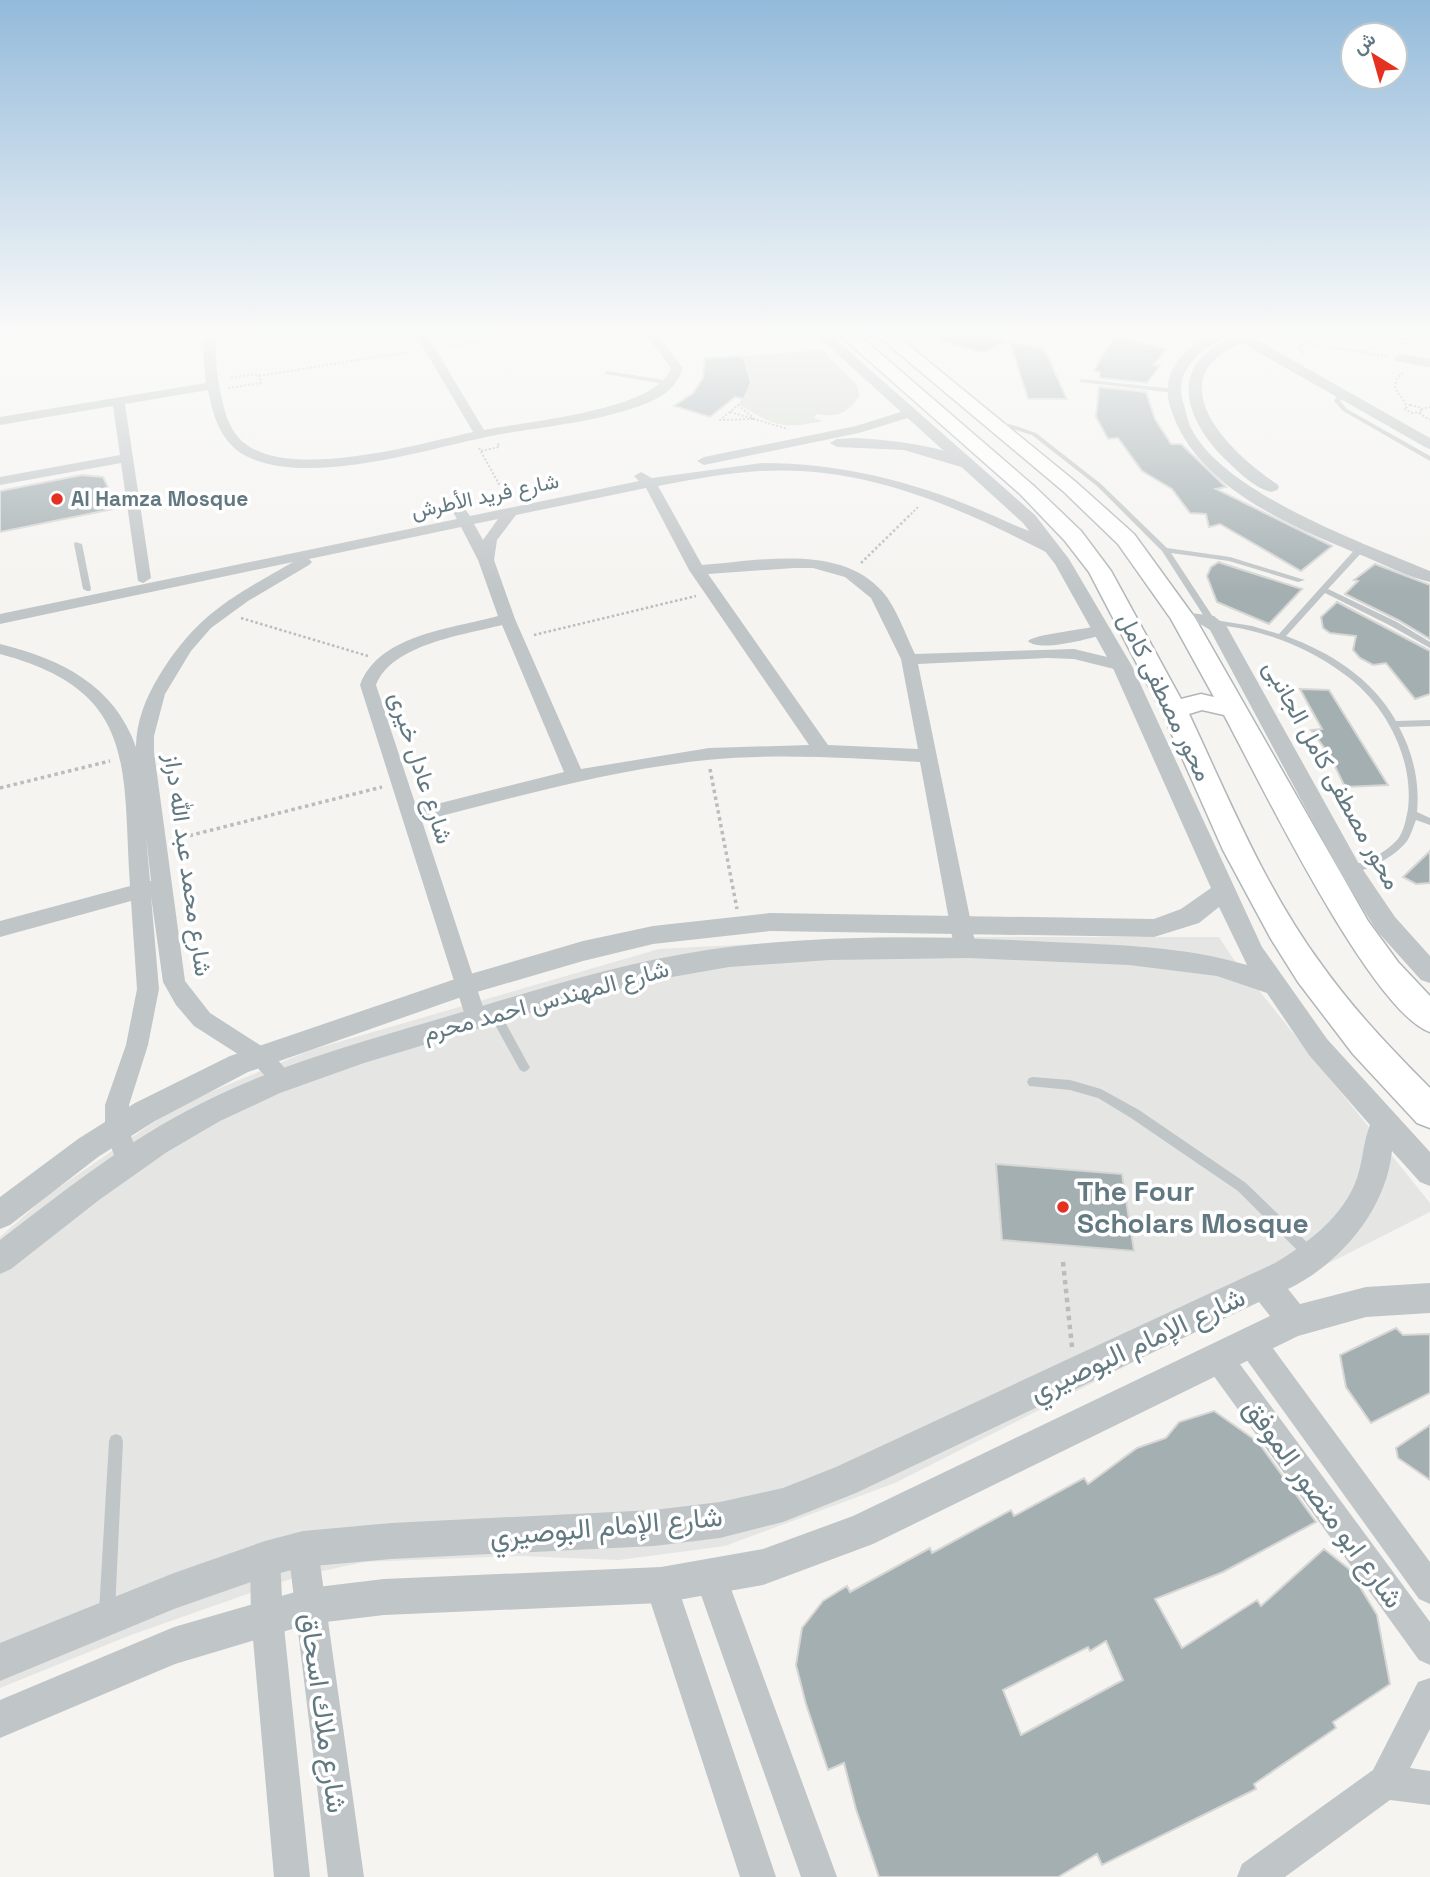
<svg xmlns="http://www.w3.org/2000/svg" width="1430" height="1877" font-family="'Space Grotesk',Vazirmatn,sans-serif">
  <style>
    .built { fill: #e5e6e4 }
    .green { fill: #d7dcd2 }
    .building { fill: #a4afb2; stroke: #d6d6d4; stroke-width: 2; fill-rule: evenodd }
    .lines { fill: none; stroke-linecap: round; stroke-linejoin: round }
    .primary-casing { stroke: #b1b7b9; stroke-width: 3 }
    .path-far3 { stroke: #babdbe; stroke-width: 2; stroke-dasharray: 2 2; stroke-linecap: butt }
    .path-far2 { stroke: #babdbe; stroke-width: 2.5; stroke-dasharray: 2.5 2.5; stroke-linecap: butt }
    .path-far1 { stroke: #babdbe; stroke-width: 3.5; stroke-dasharray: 3.5 3.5; stroke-linecap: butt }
    .path { stroke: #babdbe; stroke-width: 4.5; stroke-dasharray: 4.5 4.5; stroke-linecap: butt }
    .service { fill: #c0c5c7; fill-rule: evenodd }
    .minor { fill: #c0c5c7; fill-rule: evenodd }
    .tertiary { fill: #c0c5c7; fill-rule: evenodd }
    .primary { fill: #fff; fill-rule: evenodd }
    .poi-dot { fill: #e43121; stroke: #fff; stroke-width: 2.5 }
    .labels { text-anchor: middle; stroke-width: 7; stroke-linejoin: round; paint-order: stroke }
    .far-street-label { font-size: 21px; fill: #637982; stroke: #fff }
    .far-poi-label { font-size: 21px; font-weight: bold; fill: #637982; stroke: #fff; text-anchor: start }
    .street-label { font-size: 24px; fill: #637982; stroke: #fff }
    .near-poi-label { font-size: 28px; font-weight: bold; fill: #637982; stroke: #fff; text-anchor: start }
    .near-street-label { font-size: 28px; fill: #637982; stroke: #fff }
  </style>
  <rect width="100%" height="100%" fill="#f5f4f1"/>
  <path class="built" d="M885,937H1219L1232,957L1430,1203V1212L895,1483L725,1546L619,1560L518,1556L364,1562L296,1577L131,1635L0,1688V1237L48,1195L179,1105L311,1050L659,949Z"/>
  <path class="green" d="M821,350L857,385L859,396C849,413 836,418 817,414L814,418L823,421C781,430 772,425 739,404L751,380L743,356Z"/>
  <path class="building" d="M942,330H954L1005,341L984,353L940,340Z
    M1121,337L1167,349L1153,365L1160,366L1147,383L1100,378V372L1094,371L1112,340Z
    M1010,342L1041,348L1047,355L1067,399H1028Z
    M743,356L751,382L744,399L735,397L710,417L674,406L693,393L703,378L705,358Z
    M1099,387L1146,392L1155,419L1171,444H1181L1226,487L1216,489L1332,546L1301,571L1220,524L1209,527L1206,514L1190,513L1172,489L1142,471L1118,438L1108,439L1096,417Z
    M82,475L103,477L118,508L0,532V491Z
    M1219,562L1221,563L1302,589L1269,624L1217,602L1207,576L1211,567Z
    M1375,564L1430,585V639L1398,620L1345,594L1358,581L1354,580Z
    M1337,602L1430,651V694L1415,699L1386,663L1373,665L1360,658L1353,650L1356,636L1330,633L1323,628L1321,617Z
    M1300,689L1329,690L1388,785L1345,787L1329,754L1311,730L1322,729Z
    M1430,851V883L1416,884L1403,877Z
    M996,1164L1122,1174L1134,1251L1002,1240Z
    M1396,1328L1403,1335L1430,1334V1393L1371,1423L1346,1387L1340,1355Z
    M1214,1411L1258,1442L1316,1522L1223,1572L1155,1599L1182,1648L1257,1600L1261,1606L1324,1549L1349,1569L1377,1615L1390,1684L1333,1722L1336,1728L1254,1784L1256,1789L1102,1865L1097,1854L1058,1877H879L856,1809L844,1763L828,1770L806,1704L796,1665L802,1628L823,1601L847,1586L850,1592L930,1548L932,1553L1011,1510L1014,1516L1084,1478L1088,1484L1137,1448L1166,1438L1179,1422ZM1106,1641L1123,1680L1021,1735L1003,1690L1088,1647L1090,1651Z
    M1430,1425V1480L1398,1458L1396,1448Z"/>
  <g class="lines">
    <defs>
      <path id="primary" d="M834,330H853L1035,487L1081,531L1111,571L1181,699L1201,694L1214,697L1171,619L1118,544L1063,491L871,330H890L1077,483L1134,534L1195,618L1368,921L1398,962L1430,996V1032C1371,1012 1258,778 1224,715L1202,710L1189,714C1229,799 1265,888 1321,964C1353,1009 1391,1049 1430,1088V1128L1417,1123L1353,1054L1298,982L1271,939L1223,850L1161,710L1089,572L1065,541L1021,495Z"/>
    </defs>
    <use href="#primary" class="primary-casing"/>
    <path class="path-far3" d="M1376,330L1394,338L1427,341L1430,347
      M1293,335L1315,330
      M1301,339L1310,343L1304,345L1295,342Z
      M1396,341L1405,344L1394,342Z
      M1310,344L1387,356
      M1301,345L1298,347L1304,352L1302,354
      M446,347L550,330
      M1363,351L1394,343
      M1403,373L1397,378L1395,388L1407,406
      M259,376L413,351
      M228,388L261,383L258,374L229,378
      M738,405L755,419L720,420Z
      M1410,405L1419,407L1422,412L1412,413L1404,409Z
      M1421,409L1430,407
      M730,412L788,429
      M1419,413L1430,420
      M479,448L500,486
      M481,451L499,447L498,443
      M908,517L918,507"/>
    <path class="path-far2" d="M861,563L910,515
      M241,618L368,656
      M534,635L696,596"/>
    <path class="path-far1" d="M710,769L737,909
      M0,788L110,761
      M176,839L382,787"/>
    <path class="path" d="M1063,1262L1072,1347"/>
    <path class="service" d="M1105,330H1112L1106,334L1103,332Z
      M607,371L670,381L673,383L670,385L605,374V372Z
      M1082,379L1174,389L1177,391L1174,393L1080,382V380Z
      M1340,393L1343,395L1340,401L1347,409L1430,456V461L1343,411L1334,401L1338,394Z
      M993,421L1013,425L1036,433L1101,484L1167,548L1230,557L1305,580L1298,582L1229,561L1171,553L1215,620L1252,626L1279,634L1358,546H1364V550L1328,589L1397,622L1430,642V648L1391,626L1325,593L1286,636C1330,652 1373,679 1396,721L1430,720V726L1399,727C1413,753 1420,783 1417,812L1430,818V825L1416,820C1413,827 1411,835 1407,841C1396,856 1364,874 1346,873L1345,870L1346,867C1365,862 1385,854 1398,839C1404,831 1406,819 1408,809C1414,758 1385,703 1344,674C1317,654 1285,639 1252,631C1238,627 1223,626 1209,624L1162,551L1097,486L1032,435L1010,428L991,424L990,423Z
      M75,542L82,544L91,589L90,591H87L83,589L74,544Z
      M494,1007L498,1009L528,1064L530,1067L528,1070L524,1072L520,1070L488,1012L490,1009Z
      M1033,1077L1070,1080L1101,1089L1139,1110L1246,1183L1315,1250L1316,1254L1315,1258L1310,1260L1305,1258L1238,1191L1131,1118L1098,1098L1070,1090L1029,1086L1027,1082L1029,1078Z
      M116,1434L121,1436L123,1441L115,1612L113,1618L107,1620L101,1618L99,1612L109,1441L111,1436Z"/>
    <path class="minor" d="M205,330H217C214,349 216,366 219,384C222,400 226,424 239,438C280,484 419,444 473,432L413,330H424L484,430C527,421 656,411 671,368L642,330H653L683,368C678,382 670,392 656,399C610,421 546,426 496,435C428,448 311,488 246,456C221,443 213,416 208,390L125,404L151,578L143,583L138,581L121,463L0,485V477L120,455L113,406L0,425V417L206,383L203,354Z
      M1400,354L1430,359V367L1396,361L1394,358Z
      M910,409L916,413L914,416L859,433L704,465L697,461L704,457L856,426Z
      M854,438C883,439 953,446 975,465L968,469L904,450L837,447L830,443L837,439Z
      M762,463C852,463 933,487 1014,525C1028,531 1050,538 1060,550L1058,553H1048C970,513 890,476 801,471C753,468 705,477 658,486L702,565C759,561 839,543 882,591C897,608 905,634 915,654L1074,649L1128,662L1130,666L1122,671L1074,659L1047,658L918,664L976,947L972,953L965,955L958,953L954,947L920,762C849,758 778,753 707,760C610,770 516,797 422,821L487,1019L484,1025L476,1028L468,1025L360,685C379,634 452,629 498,616L478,560L461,527L309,559L312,562L309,565L248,601L211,628L191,651L165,694L154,736V752L185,981L210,1013L271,1052L295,1080L291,1087L283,1090L275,1087L255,1065L194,1026L176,1005L163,982L151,896L159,989L148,1045L129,1105V1130L140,1161L137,1169L128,1172L119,1169L105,1130V1105L126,1045L137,989L131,901L0,937V921L130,886C122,767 139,691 0,654V644C61,659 114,685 136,747C136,722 146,697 159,676C197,614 232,597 293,562L0,624V614L457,519L453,512L460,508L465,509L470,516L639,481L634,476L641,472L652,478ZM646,488L689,570L809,745L709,748L581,769L515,619L494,560L497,540L516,515ZM498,519L483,540L474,524ZM794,568H813L845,577L871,598L901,659L918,749L828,745L708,574ZM502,625L564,772L417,809L376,685C392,644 464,635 502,625ZM146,835L151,881H150Z
      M1103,625L1111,630L1109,633C1092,638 1040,653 1028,641C1035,634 1088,629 1103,625Z
      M1251,1328L1261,1332L1430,1562V1604L1419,1599L1241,1352L1237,1342L1241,1332Z
      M1218,1344L1228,1348L1430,1622V1665L1419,1660L1208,1368L1204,1358L1208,1348Z
      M303,1534L314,1538L318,1549L364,1877H328L288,1549L292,1538Z
      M265,1544L276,1548L280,1559L283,1617L310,1877H274L251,1617L250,1559L254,1548Z
      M711,1562L722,1567L727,1578L837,1877H801L695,1578L700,1567Z
      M661,1569L672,1574L677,1585L776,1877H740L645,1585L650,1574Z
      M1430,1678V1729L1410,1768L1430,1771V1805L1390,1800L1285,1877H1237L1242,1864L1373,1770L1418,1682Z"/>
    <path class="tertiary" d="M5,330H26L0,340V332Z
      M811,330H825L1035,515L1069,559L1132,666L1262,947L1327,1039L1430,1152V1186L1420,1182L1392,1151C1386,1210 1340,1264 1288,1289L1300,1304L1366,1287L1430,1283V1313L1366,1317L1298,1336L873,1544L763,1585L661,1603L384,1615L309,1624L175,1664L0,1738V1700L174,1627L309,1588L384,1579L661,1567L763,1549L853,1516L1270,1316L1259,1302L856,1493L783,1522L720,1538L654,1546L391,1559L303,1567L265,1577L174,1609L0,1681V1643L174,1573L265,1541L303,1531L391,1523L654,1510L720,1502L783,1488L836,1467L1275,1263C1308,1243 1344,1216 1357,1178C1363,1161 1363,1142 1370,1125L1309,1055L1267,993L1217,976L1129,965L969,958L830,960L729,967L655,980L557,1005L364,1063L280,1093L220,1121L167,1152L99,1200L11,1269L0,1274V1240C64,1191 129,1139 202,1103C275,1066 354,1044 432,1021C523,994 614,964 707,950C817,934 940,936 1051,942C1117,945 1183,946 1247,965L1219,907L1199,923L1154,937L770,931L653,944L583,961L470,994L248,1072L155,1121L98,1157L10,1225L0,1229V1197L78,1139L135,1103L230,1056L467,975L583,941L653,926L770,913L1154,919L1181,909L1211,888L1112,666L1055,564L1023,523Z
      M1220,330H1238L1245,334L1258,330H1284L1255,339L1430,438V449L1425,447L1242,343C1155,378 1229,453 1277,484L1279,487L1277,490L1271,492C1255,488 1239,473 1227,461C1186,421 1164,365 1233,338L1230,335C1203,347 1173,369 1183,402C1186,410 1187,420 1191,428C1223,493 1365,544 1430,571V582C1408,577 1387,566 1366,557C1293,527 1194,488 1170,406C1159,369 1188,344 1220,330Z
      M1183,612L1214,616L1227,627L1359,864L1395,917L1430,956V983L1421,980L1377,931L1342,876L1210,630L1202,625L1176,622L1174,618Z"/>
    <use href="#primary" class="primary"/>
  </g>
  <linearGradient id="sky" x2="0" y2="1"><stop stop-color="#93bada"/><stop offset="0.56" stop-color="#fafaf9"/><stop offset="1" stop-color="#fafaf9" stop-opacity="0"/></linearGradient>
  <rect width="1430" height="593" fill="url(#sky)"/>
  <g class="poi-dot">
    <circle cx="57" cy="499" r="7"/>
    <circle cx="1063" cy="1207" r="7"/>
  </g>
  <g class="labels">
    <g class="far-street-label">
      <text transform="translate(485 496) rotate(-12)" y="7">شارع فريد الأطرش</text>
    </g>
    <g class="far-poi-label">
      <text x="71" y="506">Al Hamza Mosque</text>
    </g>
    <g class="street-label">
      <text transform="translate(1165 697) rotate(64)" y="8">محور مصطفى كامل</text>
      <text transform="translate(421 768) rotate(72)" y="8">شارع عادل خيرى</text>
      <text transform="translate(1332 775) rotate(61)" y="8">محور مصطفى كامل الجانبى</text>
      <text transform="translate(188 865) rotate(82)" y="8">شارع محمد عبد الله دراز</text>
      <text transform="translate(546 1001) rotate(-15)" y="8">شارع المهندس احمد محرم</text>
    </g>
    <g class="near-poi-label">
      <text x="1077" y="1201">The Four<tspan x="1077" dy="32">Scholars Mosque</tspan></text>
    </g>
    <g class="near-street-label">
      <text transform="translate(1137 1344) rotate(-25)" y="10">شارع الإمام البوصيري</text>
      <text transform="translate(1324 1503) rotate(54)" y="10">شارع ابو منصور الموفق</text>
      <text transform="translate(606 1526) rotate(-5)" y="10">شارع الإمام البوصيري</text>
      <text transform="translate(324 1713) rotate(82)" y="10">شارع ملاك اسحاق</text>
    </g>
  </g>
  <g transform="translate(1374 56) rotate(323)"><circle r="33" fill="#ffffff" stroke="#c1c9cd" stroke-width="2"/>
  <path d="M0-5L12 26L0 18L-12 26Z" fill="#e43121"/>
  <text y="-10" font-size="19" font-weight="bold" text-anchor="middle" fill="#637982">ش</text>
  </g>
</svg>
